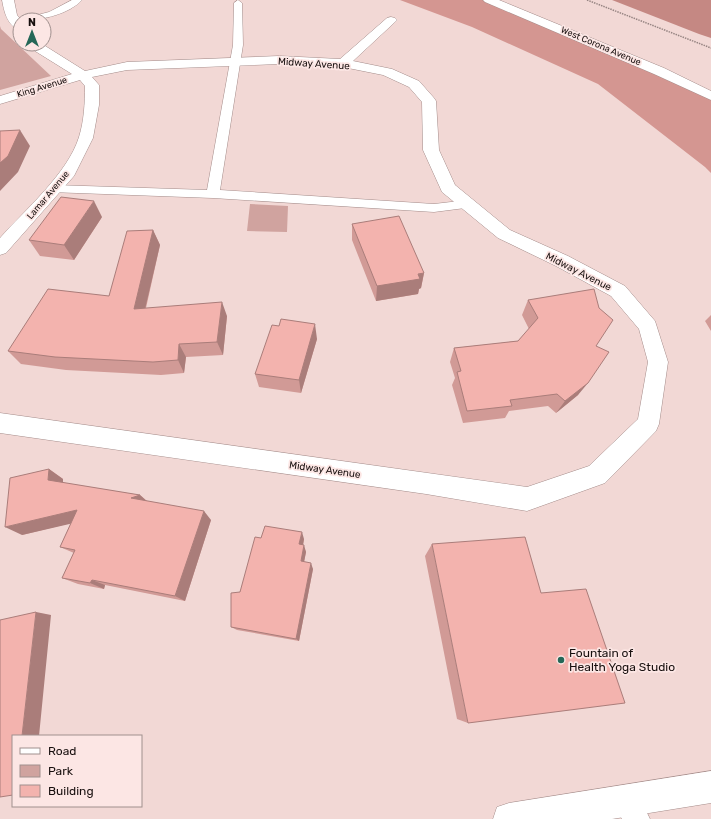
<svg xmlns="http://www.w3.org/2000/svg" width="711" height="819" font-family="Rubik,sans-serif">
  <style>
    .green { fill: #d0a39f }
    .forest { fill: #d49691 }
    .water { fill: #c58883 }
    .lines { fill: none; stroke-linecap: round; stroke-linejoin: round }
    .lane-casing { stroke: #a48c8a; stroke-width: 1 }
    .street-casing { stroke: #a48c8a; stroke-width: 1 }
    .secondary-casing { stroke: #a48c8a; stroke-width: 1 }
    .path { stroke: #978583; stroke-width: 1.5; stroke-dasharray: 1.5 1; stroke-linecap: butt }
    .lane { fill: #fff; fill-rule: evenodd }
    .street { fill: #fff; fill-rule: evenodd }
    .secondary { fill: #fff; fill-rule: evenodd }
    .wall { fill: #d19a96 }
    .shaded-wall { fill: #aa7d7a }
    .building { fill: #f3b3ae; stroke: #aa7d7a }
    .poi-dot { fill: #256757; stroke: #fce6e4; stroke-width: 1.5 }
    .labels { text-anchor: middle; stroke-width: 3.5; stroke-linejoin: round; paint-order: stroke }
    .far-street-label { font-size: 9px; fill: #170f0e; stroke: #fce6e4 }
    .street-label { font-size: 10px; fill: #170f0e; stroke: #fce6e4 }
    .near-poi-label { font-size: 12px; fill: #170f0e; stroke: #fce6e4; text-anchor: start }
  </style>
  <rect width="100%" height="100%" fill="#f2d8d5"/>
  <path class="green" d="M0,26L1,29L51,76L0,90Z
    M250,204L288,206L287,232L247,231Z"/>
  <path class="forest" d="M400,0H489L711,96V173L705,167L598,84L472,27Z"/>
  <path class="water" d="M612,0H711V38L699,34Z"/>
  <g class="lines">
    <defs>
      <path id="lane" d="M72,0H82C69,14 43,20 25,20L26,18L49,12Z
        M238,0L242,3L243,45L220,190L434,204L468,200L473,201L474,204L473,207L434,212L213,198L50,192L48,189L54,185L207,190L233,45L234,3Z
        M624,787C637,793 644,806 650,819H622L611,800L615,791Z"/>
      <path id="street" d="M2,0H14L17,15L21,20L20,30C7,26 4,11 2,0Z
        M483,0H499L664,68L711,91V100L654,74L485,2Z
        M391,17L395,18L397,20L395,22L353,61L392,69L419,81L434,98L436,101L439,150L455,185L510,230L568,256L625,286L655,321L668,362L659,424L656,431L605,483L527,511L426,494L0,433V413L527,487L589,466L638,419L648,362L639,329L611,296L556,266L498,238L442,192L423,150L422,102L409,87L383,75L343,67L279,64L127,70L92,77L99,85V105L93,138L74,176L6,253L0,255V238C25,210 68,173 79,137C84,121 85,103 85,86L80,80L0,104V96L72,74L35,51L30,44H42L85,71L127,62L279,56L340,59L387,18Z"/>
      <path id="secondary" d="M711,771V803L612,819H493L497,807L509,803Z"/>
    </defs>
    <use href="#lane" class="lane-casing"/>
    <use href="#street" class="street-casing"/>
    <use href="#secondary" class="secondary-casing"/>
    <path class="path" d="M587,0L711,48"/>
    <use href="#lane" class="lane"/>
    <use href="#street" class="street"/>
    <use href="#secondary" class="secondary"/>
  </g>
  <path class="wall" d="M102,217L74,260L40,256L29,240Z
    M352,224L424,273L421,288L419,289L418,294L376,301L352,240Z
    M153,230L160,245L146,308L227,316L223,355L186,357L184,373L161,375L66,370L21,364L8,351L109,296Z
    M528,300L596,346L578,395L556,413L548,406L509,411L505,418L463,423L452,385L455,378L450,362L454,348L518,341L529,329L522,315Z
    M711,315V331L705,321Z
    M279,326L317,339L301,393L259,387L255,374Z
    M49,469L63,479V483L140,495L147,501L211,520L185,601L105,585L104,589L78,584L62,578L74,553L60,547L71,523L22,535Z
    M261,538L304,539L303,545L306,552L304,562L313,569L299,641L237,630L231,627L240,592Z
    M432,544L468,723L457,719L425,556Z"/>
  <path class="shaded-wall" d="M20,130L30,146L18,172L0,191V163Z
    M94,201L102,217L74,260L64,245Z
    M153,230L160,245L142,322L134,309Z
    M424,273L421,288L419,289L418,294L376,301L377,286Z
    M222,302L227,316L223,355L217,342Z
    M315,324L317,339L301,393L299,380Z
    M179,344L186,357L184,373L178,360Z
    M588,383L578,395L556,413L565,401Z
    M49,469L63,479V490L48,480Z
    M140,495L150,504L131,498Z
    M77,510L91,519L22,535L5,527Z
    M204,511L211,520L185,601L175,596Z
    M302,532L304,539L302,551L299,544Z
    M304,545L306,552L303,567L301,561Z
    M311,563L313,569L299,641L296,639Z
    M92,580L105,585L104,589L90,583Z
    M36,612L51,615L39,736H22Z"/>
  <path class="building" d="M20,130L8,156L0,163V131Z
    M61,197L94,201L64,245L29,240Z
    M399,216L424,273L418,274L420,279L377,286L352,224Z
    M153,230L134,309L222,302L217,342L179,344L178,360L153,362L55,357L8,351L48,289L109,296L127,231Z
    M594,289L599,308L613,320L596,346L609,352L588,383L565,401L557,394L510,400L512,406L467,411L457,372L461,371L454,348L518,341L538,318L528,300Z
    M281,319L315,324L299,380L255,374L272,325L279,326Z
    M49,469L48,480L140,495L131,498L204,511L175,596L92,580L90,583L62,578L75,550L60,547L77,510L5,527L10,478Z
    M265,526L302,532L299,544L304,545L301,561L311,563L296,639L231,627V593L240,592L255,537L261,538Z
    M525,537L541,593L586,589L625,703L468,723L432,544Z
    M36,612L22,736H13V795L0,797V620Z"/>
  <circle class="poi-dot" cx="561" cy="660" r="4"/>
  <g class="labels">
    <g class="far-street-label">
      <text transform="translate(601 46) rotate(23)" y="3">West Corona Avenue</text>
      <text transform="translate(42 87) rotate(-17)" y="3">King Avenue</text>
      <text transform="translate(48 195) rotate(-50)" y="3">Lamar Avenue</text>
    </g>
    <g class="street-label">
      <text transform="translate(314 63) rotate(4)" y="4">Midway Avenue</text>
      <text transform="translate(579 271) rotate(27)" y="4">Midway Avenue</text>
      <text transform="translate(325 469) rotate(8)" y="4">Midway Avenue</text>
    </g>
    <g class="near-poi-label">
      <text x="569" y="657">Fountain of<tspan x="569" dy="14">Health Yoga Studio</tspan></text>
    </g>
  </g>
  <rect x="12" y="735" width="130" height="72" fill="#fce6e4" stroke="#a0908e"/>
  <rect x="20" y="748" width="20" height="6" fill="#ffffff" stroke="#a0908e"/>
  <text x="48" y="755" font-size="12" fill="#170f0e">Road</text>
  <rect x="20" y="765" width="20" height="12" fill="#d0a39f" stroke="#a0908e"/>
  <text x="48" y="775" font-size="12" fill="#170f0e">Park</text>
  <rect x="20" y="785" width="20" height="12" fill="#f3b3ae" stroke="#a0908e"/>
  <text x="48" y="795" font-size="12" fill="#170f0e">Building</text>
  <g transform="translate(32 32)"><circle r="19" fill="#fce6e4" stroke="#a0908e"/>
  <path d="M0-3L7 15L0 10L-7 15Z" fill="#256757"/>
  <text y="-6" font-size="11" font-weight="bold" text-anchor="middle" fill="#170f0e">N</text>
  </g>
</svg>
